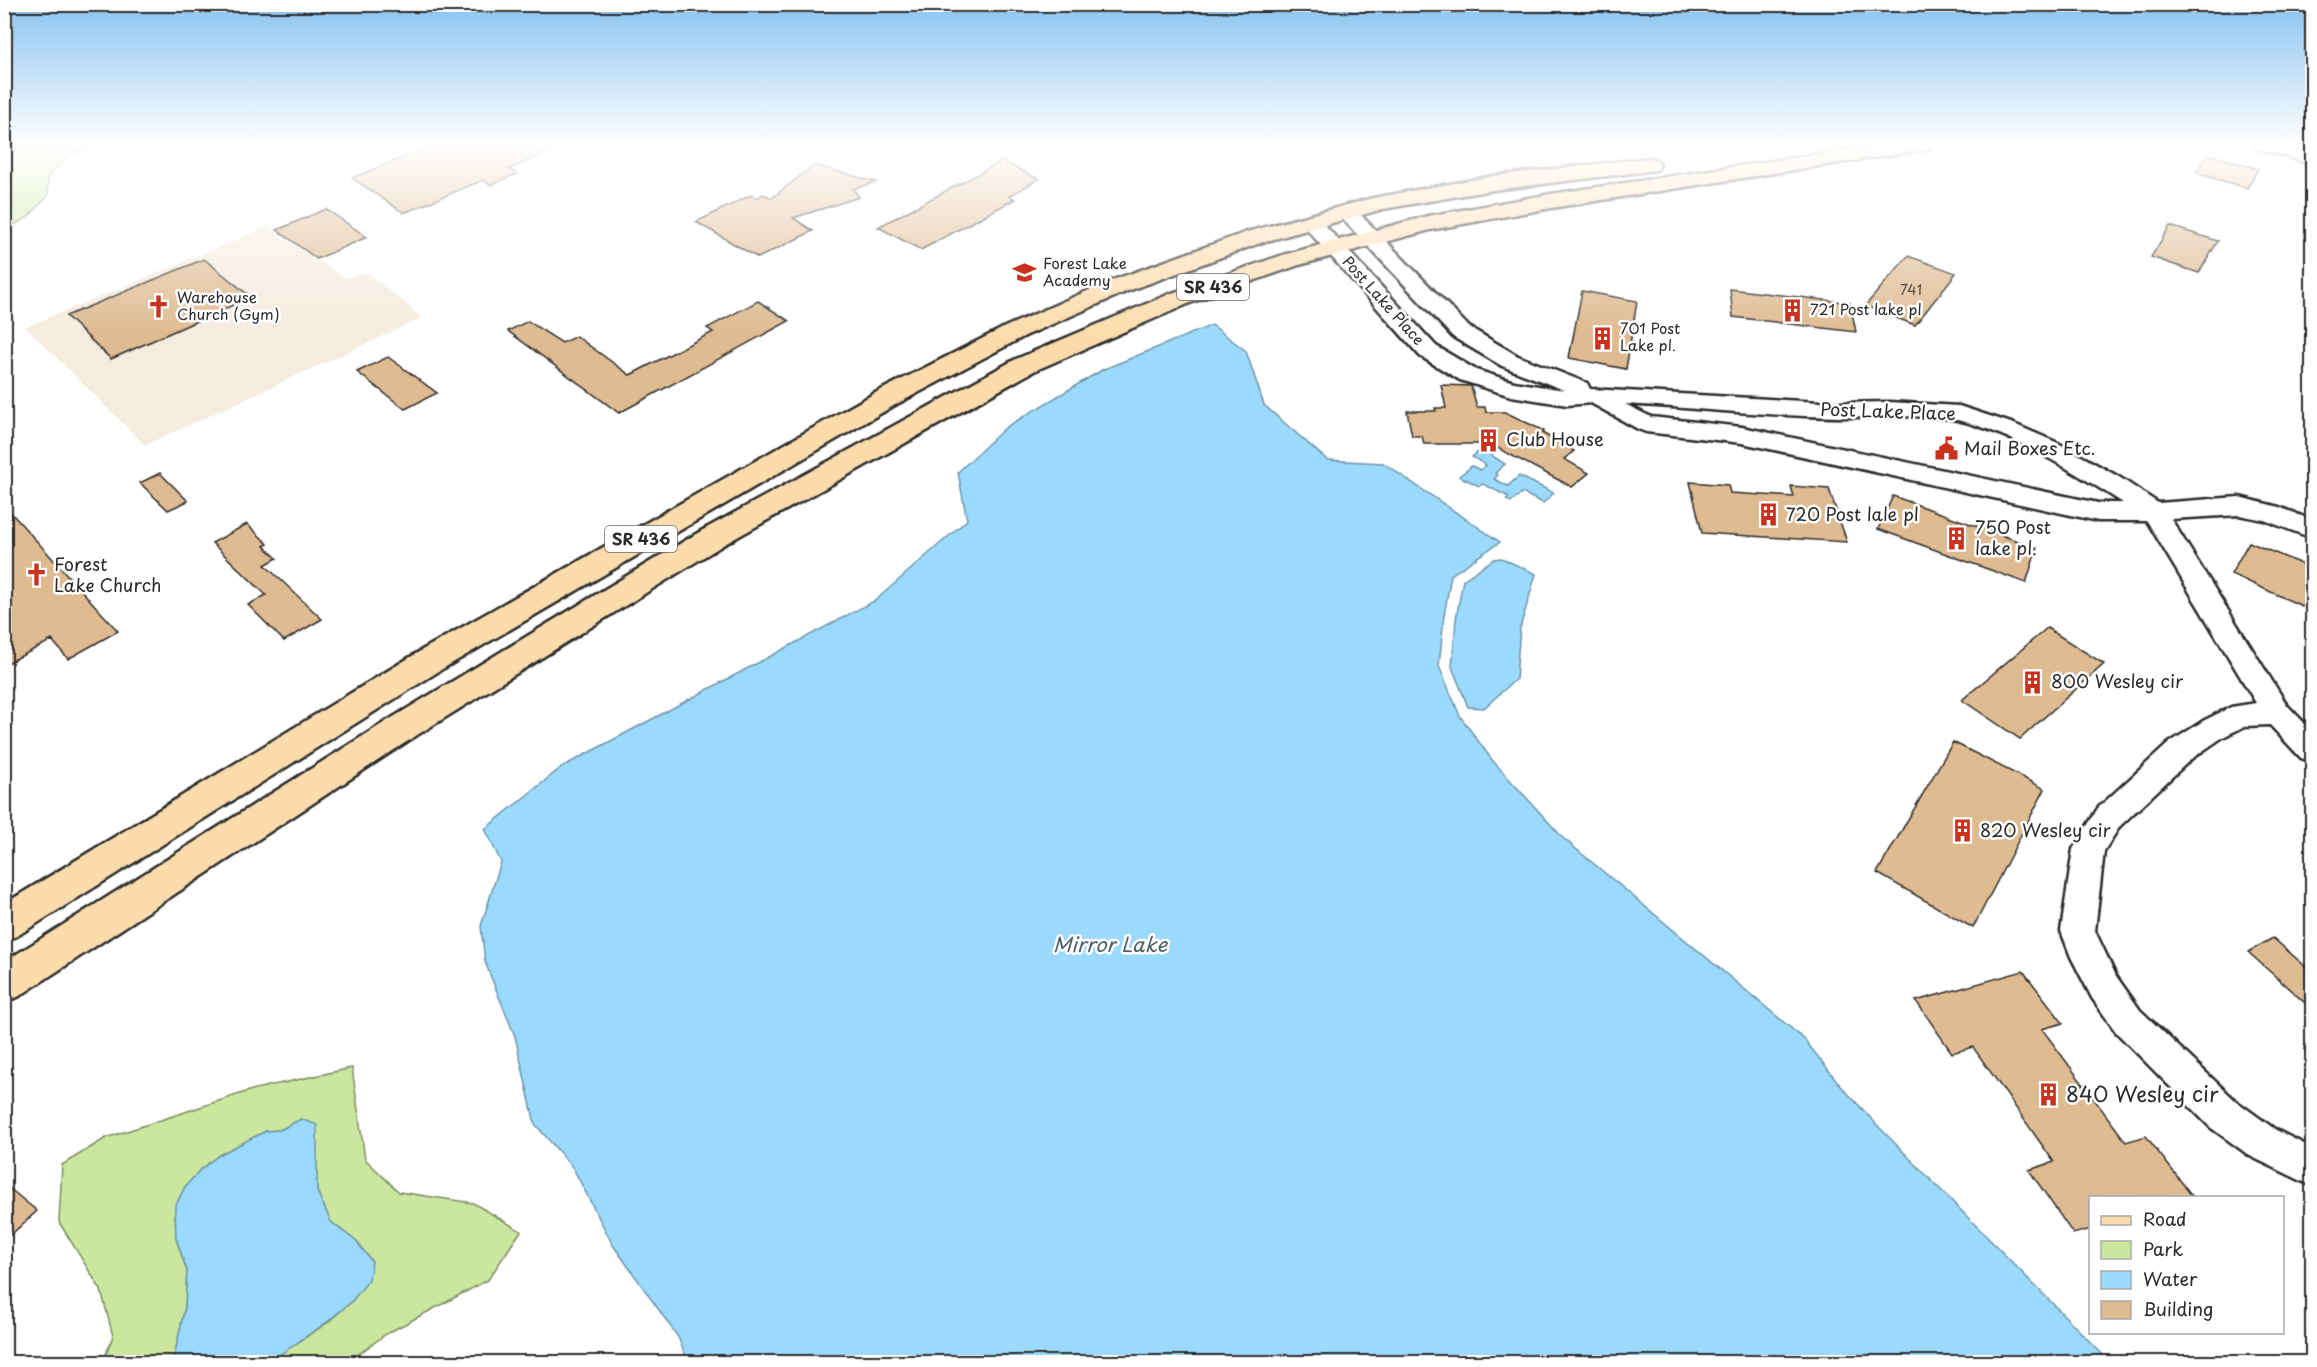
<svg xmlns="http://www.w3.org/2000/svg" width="2317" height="1367" font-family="'Playpen Sans',sans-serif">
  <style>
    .built { fill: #f5ebde }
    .green { fill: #cbe79e; stroke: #7b8964; stroke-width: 1.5 }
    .water { fill: #9bdafd; stroke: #6e94a9; stroke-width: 1.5 }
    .building { fill: #dfbb91; stroke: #2b2b2b; stroke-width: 1.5 }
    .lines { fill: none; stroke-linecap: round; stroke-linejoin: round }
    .minor-casing { stroke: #2b2b2b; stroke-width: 5 }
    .major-casing { stroke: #2b2b2b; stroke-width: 5 }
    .minor { fill: #fff; fill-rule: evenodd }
    .major { fill: #fcdcac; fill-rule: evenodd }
    .labels { text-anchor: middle; stroke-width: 5; stroke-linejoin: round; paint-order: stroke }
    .far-number-label { font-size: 14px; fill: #584f44 }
    .far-poi-label { font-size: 15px; fill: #2b2b2b; stroke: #fff; text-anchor: start }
    .far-street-label { font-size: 15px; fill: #2b2b2b; stroke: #fff }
    .shield { fill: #fff; stroke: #6b6b6b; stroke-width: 1.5 }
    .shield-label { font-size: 16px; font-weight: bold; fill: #2b2b2b }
    .street-label { font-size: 18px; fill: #2b2b2b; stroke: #fff }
    .poi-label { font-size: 18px; fill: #2b2b2b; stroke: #fff; text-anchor: start }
    .water-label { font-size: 20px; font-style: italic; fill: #4d606a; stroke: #fff }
    .near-poi-label { font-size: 21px; fill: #2b2b2b; stroke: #fff; text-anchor: start }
  </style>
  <rect width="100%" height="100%" fill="#fff"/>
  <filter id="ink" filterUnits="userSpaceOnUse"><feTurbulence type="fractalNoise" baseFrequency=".0167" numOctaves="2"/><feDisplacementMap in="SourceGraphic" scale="12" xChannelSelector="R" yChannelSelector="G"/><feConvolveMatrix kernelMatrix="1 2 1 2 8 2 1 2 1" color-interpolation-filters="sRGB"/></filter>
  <g filter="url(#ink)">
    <path class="built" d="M268,227L345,278L368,273L422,318L145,445L26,327Z"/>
    <path class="green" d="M5,144H98L67,156L48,177V196L27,218L5,230Z
      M352,1068L365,1159L399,1192L473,1203L521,1231L488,1280L386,1334L348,1362H269L327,1323L351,1302L368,1280L372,1262L357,1242L331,1222L317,1191L316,1125L301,1119L280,1130L266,1131L219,1155L199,1171L185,1187L175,1207L176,1238L187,1271L185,1307L173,1362H103L113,1336L101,1290L59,1222L62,1165L106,1138L255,1089Z"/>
    <path class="water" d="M1212,325L1246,351L1264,405L1327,460L1383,463L1500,542L1451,575L1444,616L1439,666L1460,716L1492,760L1563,838L1804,1039L1841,1086L1879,1127L2110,1362H688L678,1337L613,1245L573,1168L535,1124L515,1036L485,962L481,926L501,862L485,829L562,767L876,600L967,520L958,472L1006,427L1102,370Z
      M1482,449L1505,464L1495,473L1498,475L1494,479L1508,486L1519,476L1554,493L1543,503L1522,493L1511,502L1506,500L1509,497L1483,484L1479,486L1459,476L1472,466L1480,470L1486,465L1472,457Z
      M1501,558L1536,574L1520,628L1516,679L1484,708L1468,707L1452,667L1456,619L1463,580L1494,559Z
      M301,1119L317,1125V1191L331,1222L357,1242L372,1262L369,1280L351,1302L327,1322L269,1362H173L185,1307L187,1271L176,1238L175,1207L185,1187L199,1171L219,1155L266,1131L280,1130Z"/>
    <path class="building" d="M436,144H568L509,169L517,174L491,185L483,180L404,213L352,178Z
      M2208,154L2258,169L2247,188L2196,173Z
      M1002,161L1039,179L1009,196L1015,199L921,250L878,227Z
      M814,165L876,182L853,189L859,197L793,218L813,231L758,258L696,222L751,195L757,198L763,194L772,198Z
      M326,209L367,237L317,259L277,230Z
      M2170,226L2218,241L2199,273L2151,257Z
      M1908,256L1956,273L1915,325L1865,306Z
      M204,259L251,297L111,359L66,316Z
      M1730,289L1850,303L1856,332L1733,317Z
      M1582,291L1637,301L1626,369L1569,358Z
      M758,301L789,321L619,413L508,331L528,321L562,343L576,336L630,375L713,332L707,328Z
      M388,357L437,393L405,409L357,372Z
      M1441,385L1471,386L1477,407H1485L1486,412H1505L1544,431L1542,433L1574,451L1564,459L1589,473L1572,487L1490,444H1424L1422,436H1412L1407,411H1436L1435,408H1446Z
      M160,473L188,501L168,510L140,483Z
      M1690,482L1728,485L1730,493L1794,497L1791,486L1829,489L1847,542L1702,533Z
      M1893,496L2037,548L2026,583L1878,529Z
      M4,505L118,631L68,659L52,640L4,665Z
      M247,524L268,544L264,546L277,558L265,565L322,619L284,641L248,605L266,595L212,543Z
      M2249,542L2313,569V611L2231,574Z
      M2047,628L2104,664L2020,739L1962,700Z
      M1953,742L2045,789L1973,928L1877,873Z
      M2273,938L2313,973V1010L2248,952Z
      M2023,971L2063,1023L2042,1029L2126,1142L2146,1136L2193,1197H2091V1229L2073,1234L2029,1170L2054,1162L1973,1047L1952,1053L1916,1001Z
      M4,1184L37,1211L4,1241Z"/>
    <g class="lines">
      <defs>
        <path id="minor" d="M2255,144H2283L2312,152V164L2257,148Z
          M1347,206L1354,208L1469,327L1518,356L1587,383L1590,389L1838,403L1889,402L1959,406L2014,424L2058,443L2119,477L2158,503L2239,497L2279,507L2312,520V538L2264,520L2239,515L2171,519L2287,705L2312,731V762L2301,758L2270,725L2245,726L2223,737L2191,759L2120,826L2104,851L2095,931L2116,976L2140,1010L2236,1101L2276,1130L2312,1148V1186L2250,1156L2210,1127L2116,1032L2092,998L2071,957L2061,931L2073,849L2098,808L2169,743L2203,721L2231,707L2256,703L2147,521H2098L1742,443L1646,432L1638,429L1591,403L1567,405L1511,396L1460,380L1420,356L1304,226L1301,222L1304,218H1318L1436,346L1476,370L1514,382L1564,390L1502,366L1453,337L1340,216L1337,212L1340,208ZM1625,404C1696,408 1768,416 1839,417C1876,418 1921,413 1957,420C2009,431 2078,474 2123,503H2098L1742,427L1651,417Z"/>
        <path id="major" d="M1885,144H1933L1930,149L1922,150L1551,208L1430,230L1299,265L1190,303L1034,371L723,545L414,737L18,997L4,1002V962L390,719L701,531L1016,359L1172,293L1283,255L1428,216L1551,194Z
          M1649,158L1657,160L1660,165L1657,170L1493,190L1383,209L1263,242L1128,291L1025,336L895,405L444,668L17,936L4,941V904L422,650L875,393L1007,326L1110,281L1247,232L1373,198L1493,176Z"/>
      </defs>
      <use href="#minor" class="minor-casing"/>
      <use href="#major" class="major-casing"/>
      <use href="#minor" class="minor"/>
      <use href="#major" class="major"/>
    </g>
  </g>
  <linearGradient id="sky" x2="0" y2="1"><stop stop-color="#89c3f0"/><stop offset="0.43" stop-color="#fff"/><stop offset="1" stop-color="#fff" stop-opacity="0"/></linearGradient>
  <rect width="2317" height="335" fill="url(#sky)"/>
  <defs>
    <symbol id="school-bare" viewBox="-9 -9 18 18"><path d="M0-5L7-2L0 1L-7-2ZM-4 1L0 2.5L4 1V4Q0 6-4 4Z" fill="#c8321e" stroke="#fff" stroke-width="2.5" paint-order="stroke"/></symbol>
    <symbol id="church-bare" viewBox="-9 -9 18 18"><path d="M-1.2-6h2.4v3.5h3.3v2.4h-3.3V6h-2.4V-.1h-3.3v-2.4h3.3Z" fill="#c8321e" stroke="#fff" stroke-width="2.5" paint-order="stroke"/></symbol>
    <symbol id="building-bare" viewBox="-9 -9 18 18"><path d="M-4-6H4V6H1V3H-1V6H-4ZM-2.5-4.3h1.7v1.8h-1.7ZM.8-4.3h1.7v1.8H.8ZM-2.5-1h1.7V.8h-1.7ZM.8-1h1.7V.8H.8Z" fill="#c8321e" stroke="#fff" stroke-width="2.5" paint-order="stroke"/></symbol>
    <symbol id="civic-bare" viewBox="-9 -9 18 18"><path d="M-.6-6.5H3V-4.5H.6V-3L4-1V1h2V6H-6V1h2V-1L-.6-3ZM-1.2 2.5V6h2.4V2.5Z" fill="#c8321e" stroke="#fff" stroke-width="2.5" paint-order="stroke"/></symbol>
  </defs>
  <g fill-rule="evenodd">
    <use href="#school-bare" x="1008" y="256" width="33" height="33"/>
    <use href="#church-bare" x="142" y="290" width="33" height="33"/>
    <use href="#building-bare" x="1776" y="294" width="33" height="33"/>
    <use href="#building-bare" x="1586" y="322" width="33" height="33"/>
    <use href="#building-bare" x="1472" y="424" width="33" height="33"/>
    <use href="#civic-bare" x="1930" y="432" width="33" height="33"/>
    <use href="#building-bare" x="1752" y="498" width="33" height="33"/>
    <use href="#building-bare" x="1940" y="522" width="33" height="33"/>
    <use href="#church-bare" x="20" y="558" width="33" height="33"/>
    <use href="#building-bare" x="2016" y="666" width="33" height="33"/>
    <use href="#building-bare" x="1946" y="814" width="33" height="33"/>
    <use href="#building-bare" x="2032" y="1078" width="33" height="33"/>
  </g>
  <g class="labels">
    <g class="far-number-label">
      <text x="1911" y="295">741</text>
    </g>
    <g class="far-poi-label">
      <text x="1043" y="269">Forest Lake<tspan x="1043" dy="17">Academy</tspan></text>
      <text x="177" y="303">Warehouse<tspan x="177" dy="17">Church (Gym)</tspan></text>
      <text x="1810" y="315">721 Post lake pl</text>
      <text x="1620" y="334">701 Post<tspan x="1620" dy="17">Lake pl.</tspan></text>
    </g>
    <g class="far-street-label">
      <text transform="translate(1383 301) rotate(48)" y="5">Post Lake Place</text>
    </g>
    <g class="shield">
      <rect x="1177" y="274" width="72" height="26" rx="4.5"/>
      <rect x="605" y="526" width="72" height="26" rx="4.5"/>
    </g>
    <g class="shield-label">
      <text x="1213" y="293">SR 436</text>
      <text x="641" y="545">SR 436</text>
    </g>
    <g class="street-label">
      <text transform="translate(1888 412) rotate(2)" y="6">Post Lake Place</text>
    </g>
    <g class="poi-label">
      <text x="1506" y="446">Club House</text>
      <text x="1964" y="455">Mail Boxes Etc.</text>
      <text x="1786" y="521">720 Post lale pl</text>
      <text x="1975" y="534">750 Post<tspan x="1975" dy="21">lake pl.</tspan></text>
      <text x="54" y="571">Forest<tspan x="54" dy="21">Lake Church</tspan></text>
      <text x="2051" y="688">800 Wesley cir</text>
      <text x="1980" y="837">820 Wesley cir</text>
    </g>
    <g class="water-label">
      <text x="1110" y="952">Mirror Lake</text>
    </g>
    <g class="near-poi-label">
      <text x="2066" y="1102">840 Wesley cir</text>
    </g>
  </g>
  <rect width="2317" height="1367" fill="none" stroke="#fff" stroke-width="24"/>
  <rect x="12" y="12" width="2293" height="1343" fill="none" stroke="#2b2b2b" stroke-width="2" filter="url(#ink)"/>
  <rect x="2089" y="1196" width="195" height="138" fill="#ffffff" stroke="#aaaaaa" stroke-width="1.5"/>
  <rect x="2101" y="1216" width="30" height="9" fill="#fcdcac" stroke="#aaaaaa" stroke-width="1.5"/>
  <text x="2143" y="1226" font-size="18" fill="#2b2b2b">Road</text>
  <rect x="2101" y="1241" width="30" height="18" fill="#cbe79e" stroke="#aaaaaa" stroke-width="1.5"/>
  <text x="2143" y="1256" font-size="18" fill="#2b2b2b">Park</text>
  <rect x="2101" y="1271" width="30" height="18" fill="#9bdafd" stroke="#aaaaaa" stroke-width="1.5"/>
  <text x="2143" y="1286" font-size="18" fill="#2b2b2b">Water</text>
  <rect x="2101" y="1301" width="30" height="18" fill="#dfbb91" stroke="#aaaaaa" stroke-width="1.5"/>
  <text x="2143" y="1316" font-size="18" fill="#2b2b2b">Building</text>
</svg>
